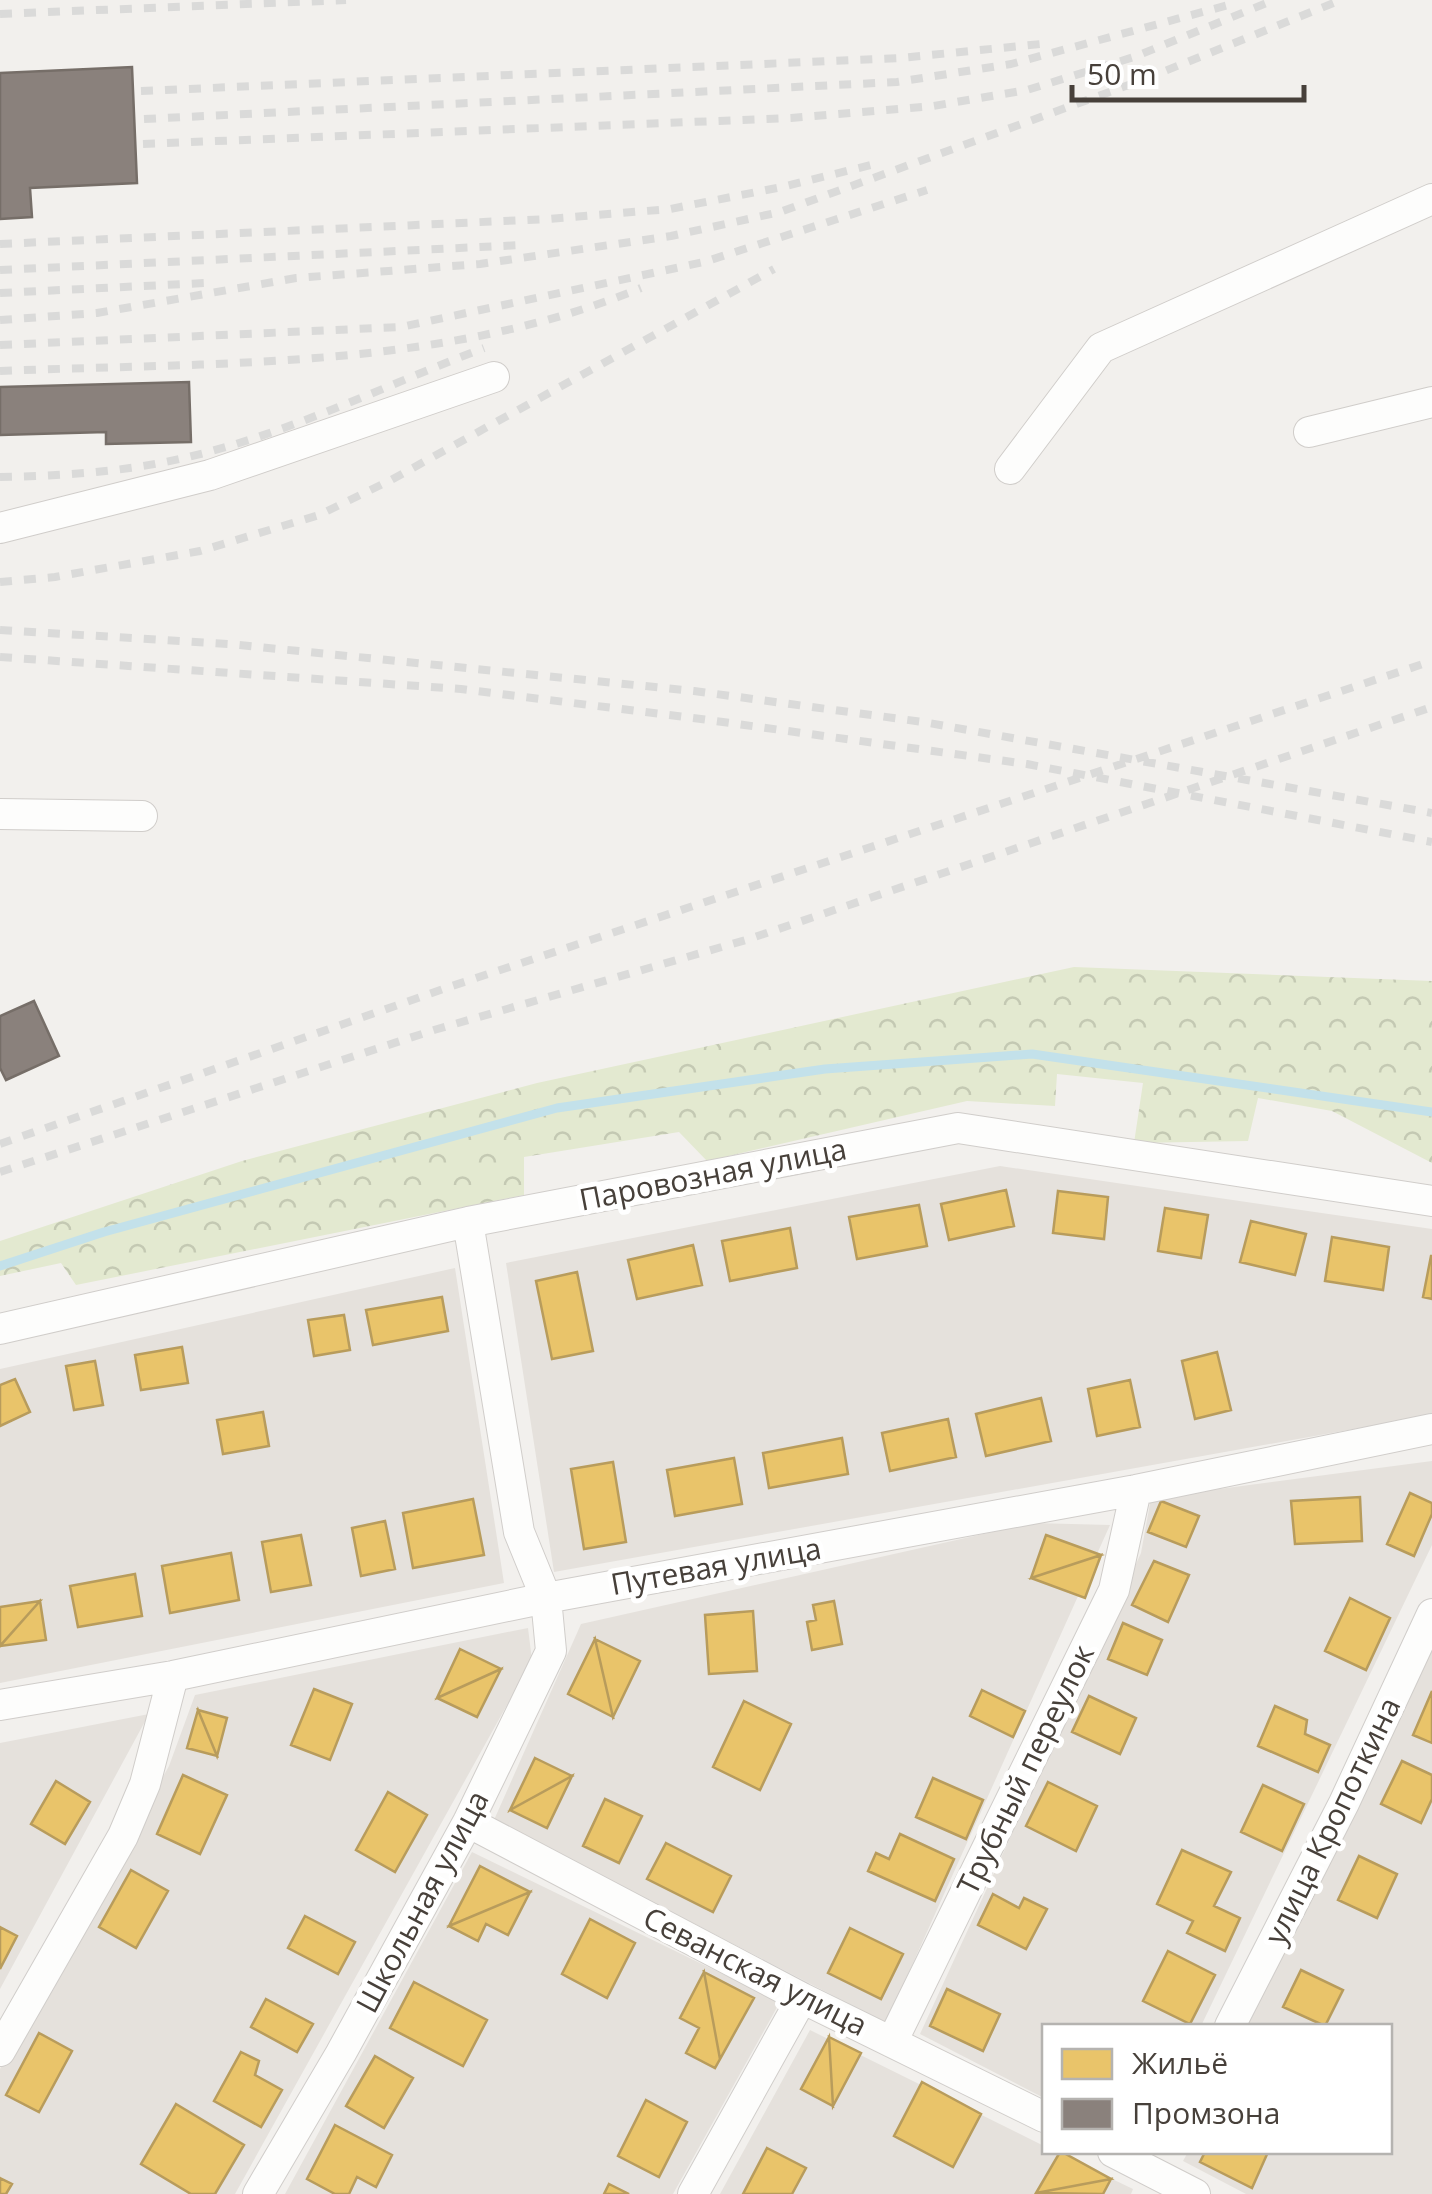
<svg xmlns="http://www.w3.org/2000/svg" width="1432" height="2194" font-family="'Open Sans',sans-serif">
  <style>
    .residential { fill: #e5e1dc }
    .forest { fill: url(#forest-crowns) }
    .homes { fill: #e9c46a; stroke: #b89c5c; stroke-width: 2.5 }
    .industry { fill: #8a817c; stroke: #766e68; stroke-width: 2.5 }
    .lines { fill: none; stroke-linecap: round; stroke-linejoin: round }
    .stream { stroke: #c3e1ea; stroke-width: 9 }
    .minor-casing { stroke: #d0cdca; stroke-width: 32 }
    .minor { stroke: #fdfdfc; stroke-width: 30 }
    .rail { stroke: #dadad9; stroke-width: 8; stroke-dasharray: 12 12; stroke-linecap: butt }
    .labels { text-anchor: middle; stroke-width: 10; stroke-linejoin: round; paint-order: stroke }
    .street-label { font-size: 30px; fill: #47403a; stroke: #fff }
  </style>
  <defs>
    <pattern id="forest-crowns" width="20" height="18" patternUnits="userSpaceOnUse" patternTransform="scale(2.5)"><rect width="20" height="18" fill="#e3e9d0"/><path d="M2 6a3 3 0 1 1 6 0M12 15a3 3 0 1 1 6 0" fill="none" stroke="#c4c9b3"/></pattern>
  </defs>
  <rect width="100%" height="100%" fill="#f2f0ed"/>
  <path class="residential" d="M1000,1166L1432,1229V1415L554,1572L506,1263Z
    M455,1268L504,1583L0,1683V1369Z
    M1432,1461V1545L1201,2026H1044V2098L920,2034L1141,1553L1151,1498Z
    M1033,1523L1110,1525L886,2023L494,1820L581,1624Z
    M528,1628L532,1660L235,2194H0V2069L169,1766L195,1695Z
    M1432,1637V2194H1246L1183,2161L1188,2152H1390V2026H1247Z
    M149,1714L0,1989V1743Z
    M472,1852L780,2002L673,2194H285Z
    M810,2030L1044,2146V2152H1056L1133,2189L1131,2194H720Z"/>
  <path class="forest" d="M1074,967L1432,981V1163L1332,1111L1258,1098L1248,1141L1134,1143L1143,1083L1057,1074L1055,1106L967,1101L707,1161L679,1132L524,1157V1195L76,1285L61,1263L0,1276V1241L242,1161L537,1083Z"/>
  <path class="homes" d="M1006,1190L1014,1226L949,1240L941,1204Z
    M1058,1191L1108,1197L1104,1239L1053,1233Z
    M919,1205L927,1246L857,1259L849,1217Z
    M1165,1208L1208,1215L1201,1258L1158,1251Z
    M1251,1221L1306,1234L1295,1275L1240,1262Z
    M790,1228L797,1268L730,1281L722,1241Z
    M1332,1237L1389,1247L1383,1290L1325,1281Z
    M693,1245L702,1285L637,1299L628,1260Z
    M1431,1256H1432V1299L1423,1297Z
    M577,1272L593,1351L552,1359L536,1281Z
    M442,1297L448,1331L373,1345L366,1310Z
    M344,1315L350,1350L314,1356L308,1320Z
    M182,1347L188,1383L141,1390L135,1355Z
    M1217,1352L1231,1410L1195,1419L1182,1361Z
    M95,1361L103,1405L74,1410L66,1366Z
    M15,1379L30,1412L0,1426V1385Z
    M1130,1380L1140,1427L1097,1436L1088,1389Z
    M1041,1398L1051,1441L986,1456L976,1414Z
    M263,1412L269,1446L223,1454L217,1420Z
    M948,1419L956,1457L890,1471L882,1433Z
    M842,1438L848,1474L769,1488L763,1453Z
    M734,1458L742,1504L675,1516L667,1470Z
    M613,1462L626,1542L584,1549L571,1469Z
    M1410,1493L1432,1503V1514L1414,1556L1387,1544Z
    M1360,1497L1362,1541L1295,1544L1291,1501Z
    M473,1499L484,1555L413,1568L403,1513Z
    M1161,1501L1199,1516L1186,1547L1148,1532Z
    M385,1521L395,1569L361,1576L352,1528Z
    M301,1535L311,1585L271,1592L262,1542Z
    M1046,1535L1101,1555L1031,1578Z
    M231,1553L239,1600L170,1613L162,1566Z
    M1101,1555L1085,1598L1031,1578Z
    M1154,1561L1189,1575L1168,1622L1132,1605Z
    M135,1574L142,1616L78,1627L70,1586Z
    M1350,1598L1390,1618L1366,1670L1325,1651Z
    M40,1601L0,1646V1607Z
    M40,1601L46,1640L0,1646Z
    M834,1601L842,1644L812,1650L807,1622L816,1620L813,1605Z
    M753,1611L757,1671L709,1674L705,1615Z
    M1123,1623L1162,1640L1147,1675L1108,1659Z
    M595,1639L640,1661L613,1717Z
    M595,1639L613,1717L568,1694Z
    M460,1649L501,1669L437,1698Z
    M501,1669L477,1717L437,1698Z
    M314,1689L352,1704L330,1760L291,1745Z
    M982,1690L1025,1711L1013,1737L970,1716Z
    M1432,1691V1743L1413,1735Z
    M1089,1696L1136,1718L1120,1754L1072,1732Z
    M744,1701L791,1724L760,1790L713,1767Z
    M1275,1706L1307,1720L1305,1734L1330,1745L1318,1772L1258,1746Z
    M198,1710L217,1756L187,1748Z
    M198,1710L227,1718L217,1756Z
    M535,1758L572,1776L510,1810Z
    M1402,1761L1432,1775V1799L1421,1823L1381,1804Z
    M183,1775L227,1795L200,1854L157,1834Z
    M572,1776L547,1828L510,1810Z
    M933,1778L983,1800L966,1839L916,1817Z
    M56,1781L90,1802L65,1844L31,1824Z
    M1048,1782L1097,1806L1076,1851L1026,1826Z
    M1263,1785L1304,1804L1282,1851L1241,1832Z
    M388,1792L427,1815L395,1872L356,1850Z
    M605,1799L642,1816L619,1863L583,1846Z
    M900,1834L954,1859L935,1901L868,1871L876,1853L889,1859Z
    M666,1843L731,1876L713,1912L647,1879Z
    M1182,1850L1231,1872L1214,1906L1240,1918L1225,1951L1187,1933L1193,1921L1157,1904Z
    M1359,1856L1397,1874L1377,1918L1338,1900Z
    M480,1866L530,1892L449,1926Z
    M131,1870L168,1891L136,1948L99,1927Z
    M530,1892L508,1935L486,1924L478,1941L449,1926Z
    M993,1894L1019,1908L1024,1898L1047,1909L1026,1949L978,1925Z
    M305,1916L355,1942L338,1974L288,1948Z
    M590,1919L635,1943L607,1998L562,1974Z
    M0,1927L17,1936L0,1969Z
    M850,1928L903,1954L881,1999L828,1973Z
    M1168,1951L1215,1975L1190,2024L1143,2001Z
    M1301,1970L1343,1990L1325,2026L1283,2007Z
    M704,1972L720,2059L715,2068L686,2053L699,2028L680,2018Z
    M704,1972L754,1998L720,2059Z
    M414,1982L487,2020L463,2066L390,2028Z
    M947,1989L1000,2014L983,2051L930,2026Z
    M266,1999L313,2024L297,2052L251,2027Z
    M39,2033L72,2051L39,2112L6,2095Z
    M829,2037L861,2053L833,2106Z
    M829,2037L833,2106L801,2089Z
    M241,2052L259,2061L255,2075L282,2090L261,2127L214,2101Z
    M375,2056L413,2078L384,2128L346,2106Z
    M922,2082L981,2114L953,2167L894,2136Z
    M646,2100L687,2122L659,2177L618,2156Z
    M176,2104L244,2145L215,2194H191L141,2164Z
    M335,2125L392,2155L376,2187L357,2177L349,2194H335L307,2179Z
    M767,2148L806,2168L792,2194H743Z
    M1060,2152H1062L1111,2179L1036,2193Z
    M1205,2152H1268L1252,2188L1200,2162Z
    M0,2178L12,2184L6,2194H0Z
    M1111,2179L1103,2194L1036,2193Z
    M609,2184L629,2194H604Z"/>
  <path class="industry" d="M132,67L137,183L30,188L32,217L0,219V73Z
    M189,382L191,442L106,444V432L0,435V387Z
    M34,1001L59,1056L6,1080L0,1068V1016Z"/>
  <g class="lines">
    <path class="stream" d="M0,1266L104,1232L557,1108L825,1069L1032,1054L1432,1112"/>
    <defs>
      <path id="minor" d="M1309,432L1432,402
        M1010,469L1101,348L1432,199
        M0,528L210,475L494,377
        M0,814L142,816
        M0,1329L468,1222L958,1128L1432,1201
        M0,1705L173,1676L546,1598L1136,1490L1432,1429
        M468,1822L802,1998L1044,2117
        M1230,2026L1344,1803L1432,1614
        M892,2042L1114,1590L1136,1490
        M0,2051L123,1836L145,1784L173,1676
        M1113,2152L1195,2194
        M258,2194L341,2053L468,1822L551,1651L546,1598L519,1532L468,1222
        M693,2194L802,1998"/>
    </defs>
    <use href="#minor" class="minor-casing"/>
    <use href="#minor" class="minor"/>
    <path class="rail" d="M0,14L346,0
      M141,91L900,58L1041,44
      M144,119L897,82L1011,64L1232,4
      M143,144L791,118L933,106L1027,90L1134,57L1274,0
      M0,244L548,219L670,209L782,187L875,164
      M0,270L522,245
      M0,293L205,283
      M0,320L97,313L296,278L480,264L671,236L780,212L1145,79L1341,0
      M0,345L401,327L704,262L927,190
      M0,371C215,362 438,371 641,288
      M0,477C53,476 108,473 160,463C272,442 378,388 484,348
      M0,582L55,577L200,551L319,515L391,480L774,269
      M0,630L229,644L694,691L923,722L1432,813
      M0,657L461,689L701,719L1027,764L1432,842
      M0,1144L452,986L1432,661
      M0,1172L434,1030L746,940L1432,707"/>
  </g>
  <g class="labels">
    <g class="street-label">
      <text transform="translate(713 1175) rotate(-11)" y="10">Паровозная улица</text>
      <text transform="translate(716 1567) rotate(-10)" y="10">Путевая улица</text>
      <text transform="translate(1026 1770) rotate(-64)" y="10">Трубный переулок</text>
      <text transform="translate(1333 1821) rotate(-64)" y="10">улица Кропоткина</text>
      <text transform="translate(423 1902) rotate(-62)" y="10">Школьная улица</text>
      <text transform="translate(755 1972) rotate(27)" y="10">Севанская улица</text>
    </g>
  </g>
  <rect x="1042" y="2024" width="350" height="130" fill="#ffffff" stroke="#b5b3b0" stroke-width="2.5"/>
  <rect x="1062" y="2049" width="50" height="30" fill="#e9c46a" stroke="#b5b3b0" stroke-width="2.5"/>
  <text x="1132" y="2074" font-size="30" fill="#47403a">Жильё</text>
  <rect x="1062" y="2099" width="50" height="30" fill="#8a817c" stroke="#b5b3b0" stroke-width="2.5"/>
  <text x="1132" y="2124" font-size="30" fill="#47403a">Промзона</text>
  <path d="M1072 85v15h232v-15" fill="none" stroke="#47403a" stroke-width="5"/>
  <text x="1087" y="85" font-size="30" fill="#47403a" stroke="#ffffff" stroke-width="8" paint-order="stroke">50 m</text>
</svg>
